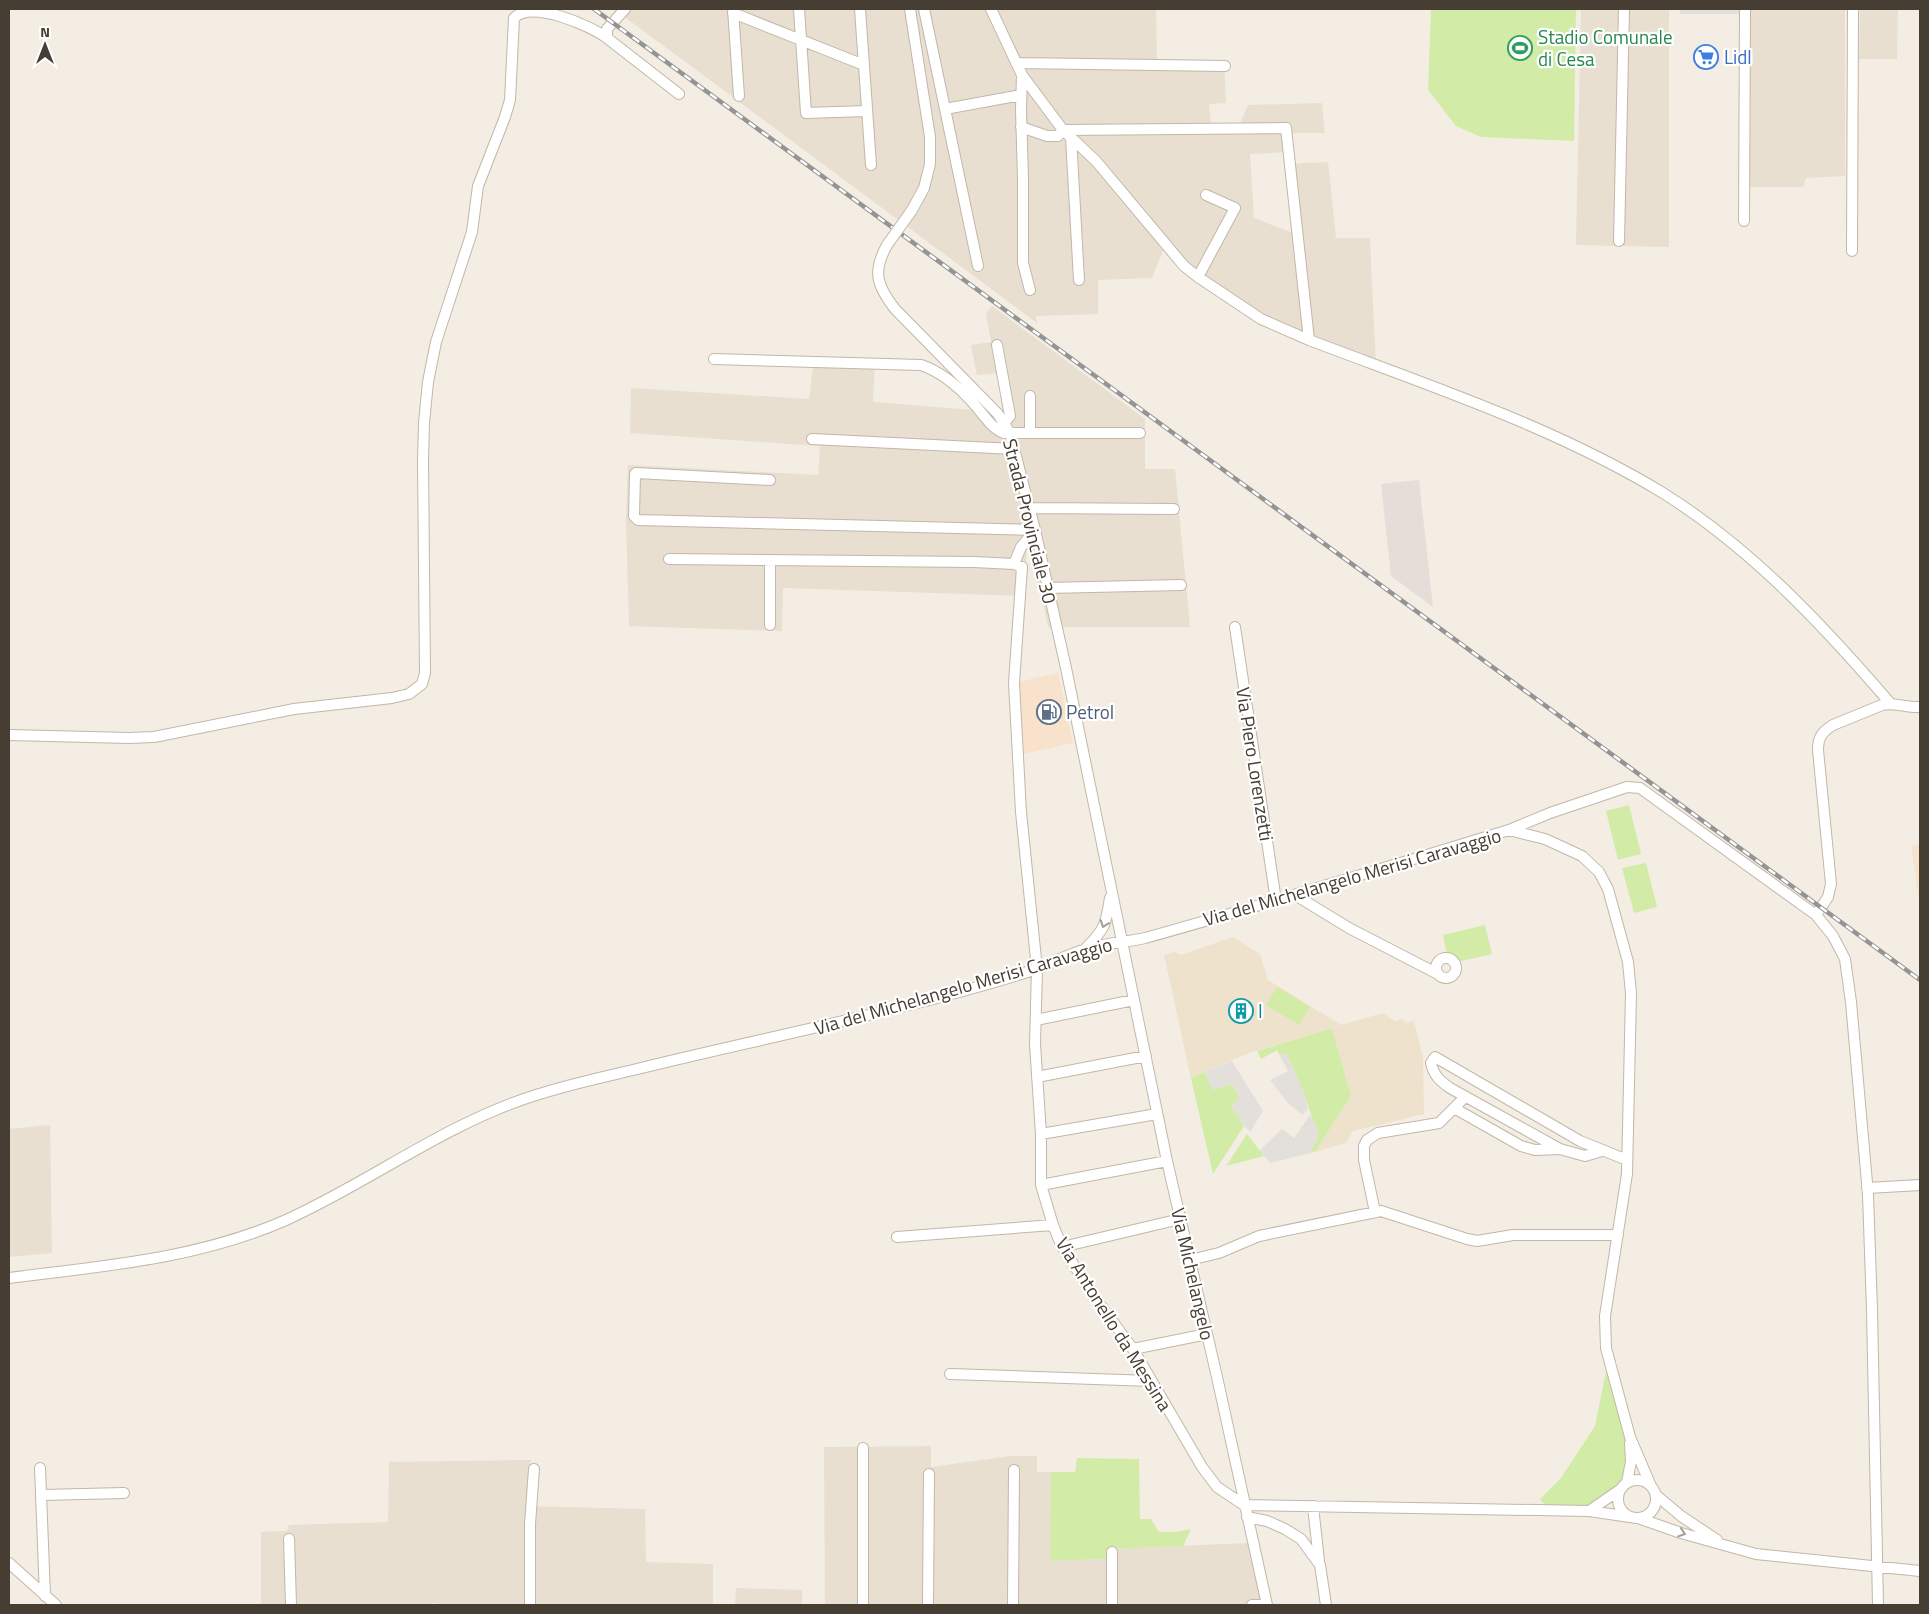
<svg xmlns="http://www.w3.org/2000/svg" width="1929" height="1614" font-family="'Titillium Web',sans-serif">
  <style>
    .residential { fill: #e8dfd1 }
    .commercial { fill: #f8e2cc }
    .industrial { fill: #e5ded8 }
    .education { fill: #eee2cc }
    .green { fill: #d2eca8 }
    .parking { fill: #e3e0dc }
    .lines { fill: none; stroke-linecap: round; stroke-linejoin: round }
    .minor-casing { stroke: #c2b7a8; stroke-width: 12 }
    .minor { stroke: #fff; stroke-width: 10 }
    .rail-casing { stroke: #949494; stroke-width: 4.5 }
    .rail { stroke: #fff; stroke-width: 2.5; stroke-dasharray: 8; stroke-linecap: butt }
    .minor-bridge-casing { stroke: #c2b7a8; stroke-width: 12; stroke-linecap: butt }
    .minor-bridge { stroke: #fff; stroke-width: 10 }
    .oneway { stroke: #a29e99 }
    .labels { text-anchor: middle; stroke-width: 4.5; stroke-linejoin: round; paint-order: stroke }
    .leisure-label { font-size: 19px; fill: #27864d; stroke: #fff; text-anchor: start }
    .shop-label { font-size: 19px; fill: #366cbe; stroke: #fff; text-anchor: start }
    .street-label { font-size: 19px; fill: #463d33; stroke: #fff }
    .service-label { font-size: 19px; fill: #4e5e75; stroke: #fff; text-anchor: start }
    .culture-label { font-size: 19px; fill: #0d838f; stroke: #fff; text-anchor: start }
  </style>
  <rect width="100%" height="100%" fill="#f3ede3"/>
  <path class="residential" d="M614,9H1156L1157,60H1224L1226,103L1209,104L1211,125L1240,124L1248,105L1322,103L1325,133H1290L1292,152L1250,154L1254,218L1293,233L1285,164L1328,162L1336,238H1370L1376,369L1260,323L1164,249L1152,278L1098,280V314L1036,316L1037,323Z
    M1581,9H1669V247L1576,245Z
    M1750,9H1845V176L1806,178L1803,187H1748Z
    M1860,9H1898L1897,59H1859Z
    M992,306L1145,419V469H1175L1190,627H1048L1031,548L1027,549L1023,596L783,588L782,631L629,626L626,522L628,465L818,475L820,446L630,433L631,388L809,399L814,359L875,361L873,402L986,411L995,418L1005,414L998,373L977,375L971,345L991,342L986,314Z
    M50,1125L52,1253L9,1257V1129Z
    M931,1446V1467L1011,1456H1037V1472H1051V1561L1107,1559L1106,1549L1248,1543L1262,1605H825L824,1447Z
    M531,1460L526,1506L645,1509L646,1562L713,1564V1605H437V1603L427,1604L426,1605H261V1532L287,1531L289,1525L388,1522L389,1462Z
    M736,1588L802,1590V1605H735Z"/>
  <path class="commercial" d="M1058,673L1073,743L1020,755L1018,682Z
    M1920,845V898H1919L1911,846Z"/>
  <path class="industrial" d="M1419,480L1433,607L1391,576L1381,484Z"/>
  <path class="education" d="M1233,937L1260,954L1268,980L1341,1025L1383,1013L1396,1022L1401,1018L1406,1023L1414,1021L1423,1058L1424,1114L1353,1131L1346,1143L1315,1152L1351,1096L1332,1028L1252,1052L1191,1078L1164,955L1174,952L1181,955Z"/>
  <path class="green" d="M1431,9H1576L1574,141L1481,137L1456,126L1428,90Z
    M1629,805L1641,854L1618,860L1606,811Z
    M1646,863L1657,907L1634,913L1622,868Z
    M1485,925L1492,954L1457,962L1447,955L1443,935Z
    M1277,987L1310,1007L1299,1025L1266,1005Z
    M1332,1028L1351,1096L1315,1152L1310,1153L1318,1136L1305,1096L1286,1053L1280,1056L1277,1050L1261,1059L1257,1051Z
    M1205,1072L1213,1090L1231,1083L1241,1100L1231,1105L1244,1126L1213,1174L1191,1078Z
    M1247,1134L1264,1156L1226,1166Z
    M1606,1371L1625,1436L1626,1460L1625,1477L1619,1485L1589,1506H1546L1540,1499L1561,1478L1595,1426Z
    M1077,1458L1139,1459L1140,1519H1151L1159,1532H1176L1191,1529L1183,1546L1107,1549V1559L1050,1561L1051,1472H1075Z"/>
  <path class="parking" d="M1680,9H1739V14H1680Z
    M1286,1052L1305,1096L1308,1109L1302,1115L1287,1102L1270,1080L1288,1071L1280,1056Z
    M1232,1061L1263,1111L1250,1132L1244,1126L1231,1105L1240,1099L1232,1084L1213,1090L1205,1072Z
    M1310,1115L1317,1127L1318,1136L1310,1153L1270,1163L1260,1150L1282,1129L1294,1138Z"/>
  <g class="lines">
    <defs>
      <path id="minor" d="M625,9L607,29V38L679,94
        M733,9L739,96
        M799,9L806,113L867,111
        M860,9L871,165
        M910,9L930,137V164L924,188L912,210
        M924,9L978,266
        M991,9L1022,75L1063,130L1096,161L1184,266L1198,277L1261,319L1309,340L1286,128L1063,130L1058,136H1047L1021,127
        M733,13L864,65
        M1016,63L1225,66
        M1022,75L1021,110L1023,179V263L1030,290
        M945,109L1021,95
        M1071,137L1079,280
        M1744,221L1745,9
        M1619,241L1624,9
        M887,245C872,272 877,286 895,309L998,414L1010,433L1035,530L1066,668L1167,1161L1217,1377L1267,1605
        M1852,251L1853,9
        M1198,277L1235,208L1206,195
        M1309,340C1427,385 1555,427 1663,493C1751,548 1823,625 1890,703
        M997,345L1010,416L1004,423
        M714,359L921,365C942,372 960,388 974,404C984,415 991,428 1004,433H1140
        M1030,433V396
        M812,439L1014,449
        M770,480L636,473L635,474L634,516L638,520L1035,530
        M1030,508L1174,509
        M669,559L974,562L1014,564L1021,547L1035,530
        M770,561V625
        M1014,564L1022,567L1014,683L1021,812L1037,969L1035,1044L1041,1134V1185L1053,1225L1062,1247L1096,1299L1133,1349L1202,1467L1217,1487L1244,1505L1589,1511L1630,1517
        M1047,588L1181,585
        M1235,627L1276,901
        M9,735L129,738L154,737L294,709L392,698L409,694L422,684L425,673L423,460L424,423L428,382L436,342L472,232L478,186L505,117L510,100L514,18C532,0 589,25 607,38
        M1509,830L1550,813L1627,787L1640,788L1816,915L1833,936L1845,959L1851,1002L1868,1194L1872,1310L1878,1605
        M1295,895L1349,928L1438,974
        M1816,915L1828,897L1831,884L1818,750C1818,737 1822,732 1833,725L1882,705C1894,702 1907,708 1920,707
        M1086,948C1105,929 1106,924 1110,898
        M1436 968a10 10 0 1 1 20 0a10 10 0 1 1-20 0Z
        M1036,1020L1134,1000
        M1037,1077L1146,1056
        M1454,1108L1521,1146L1535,1150L1560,1149
        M1041,1134L1157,1114
        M1602,1151L1585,1156L1560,1149L1450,1088C1440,1081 1434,1076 1431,1063L1435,1057L1580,1141L1627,1160
        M1041,1185L1167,1161
        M1867,1188L1920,1185
        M1375,1212L1364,1160V1146L1367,1140L1378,1133L1439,1123L1465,1097
        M897,1237L1053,1225
        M1062,1247L1180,1219
        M1190,1260L1219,1253L1259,1236L1381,1211L1467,1239L1477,1241L1513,1235H1618
        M9,1278C103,1266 198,1259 286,1220C370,1182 445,1124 533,1096C566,1085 599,1078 633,1070C730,1046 828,1026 925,1001C963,991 1002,981 1039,968C1056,961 1073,952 1090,948C1108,943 1127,942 1145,938C1267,904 1388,867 1509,830L1545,839L1582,856L1599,872L1608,889L1628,962L1631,993L1627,1174L1605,1316L1606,1348L1630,1437L1651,1486
        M1133,1349L1207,1334
        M950,1374L1151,1381
        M863,1448V1605
        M40,1468L45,1596
        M1618 1499a19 19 0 1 1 38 0a19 19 0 1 1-38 0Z
        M1627,1483L1631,1461L1630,1443
        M42,1495L124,1493
        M1656,1495L1681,1516L1717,1540
        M1313,1506L1319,1561
        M1589,1511L1621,1489
        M1247,1517L1267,1521L1285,1529L1301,1539L1320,1565L1326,1605
        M1638,1518L1681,1533L1756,1554L1920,1571
        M289,1539L291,1605
        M1112,1552V1605
        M9,1563L56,1605
        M530,1605V1524L534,1469
        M928,1605L929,1474
        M1013,1605L1014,1470
        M1252,1605H1266"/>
    </defs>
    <use href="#minor" class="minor-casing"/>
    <use href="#minor" class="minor"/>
    <defs>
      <path id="rail" d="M594,9L1920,980"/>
    </defs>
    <use href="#rail" class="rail-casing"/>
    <use href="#rail" class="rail"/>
    <defs>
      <path id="minor-bridge" d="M887,245L912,210"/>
    </defs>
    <use href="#minor-bridge" class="minor-bridge-casing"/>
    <use href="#minor-bridge" class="minor-bridge"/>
  </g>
  <defs><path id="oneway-chevron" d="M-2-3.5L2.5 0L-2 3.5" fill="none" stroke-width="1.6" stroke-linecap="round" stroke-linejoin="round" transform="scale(1.25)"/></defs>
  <g class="oneway">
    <use href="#oneway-chevron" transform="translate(1104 924) rotate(110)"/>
    <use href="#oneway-chevron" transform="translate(1682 1533) rotate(18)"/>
  </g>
  <defs>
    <symbol id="stadium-ring" viewBox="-11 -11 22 22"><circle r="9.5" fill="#fff" stroke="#2e9e5b" stroke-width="1.5"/><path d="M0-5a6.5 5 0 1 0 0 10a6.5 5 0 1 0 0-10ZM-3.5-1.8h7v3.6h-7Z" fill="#2e9e5b"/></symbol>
    <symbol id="supermarket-ring" viewBox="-11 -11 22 22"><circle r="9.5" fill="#fff" stroke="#3f7fe0" stroke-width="1.5"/><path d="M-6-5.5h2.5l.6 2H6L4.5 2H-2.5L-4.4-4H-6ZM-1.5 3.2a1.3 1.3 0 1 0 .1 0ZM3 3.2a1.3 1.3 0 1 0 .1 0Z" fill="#3f7fe0"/></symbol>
    <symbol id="fuel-ring" viewBox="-11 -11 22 22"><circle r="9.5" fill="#fff" stroke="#5c6f8a" stroke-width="1.5"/><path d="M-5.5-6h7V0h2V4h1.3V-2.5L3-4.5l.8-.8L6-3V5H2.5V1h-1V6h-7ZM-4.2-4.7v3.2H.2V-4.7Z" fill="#5c6f8a"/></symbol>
    <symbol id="building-ring" viewBox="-11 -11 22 22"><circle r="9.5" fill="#fff" stroke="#0f9aa8" stroke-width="1.5"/><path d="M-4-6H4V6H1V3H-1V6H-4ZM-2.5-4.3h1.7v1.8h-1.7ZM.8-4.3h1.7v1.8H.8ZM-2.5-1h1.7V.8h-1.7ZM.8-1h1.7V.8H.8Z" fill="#0f9aa8"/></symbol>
  </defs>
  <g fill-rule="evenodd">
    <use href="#stadium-ring" x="1506" y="34" width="28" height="28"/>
    <use href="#supermarket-ring" x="1692" y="43" width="28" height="28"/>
    <use href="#fuel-ring" x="1035" y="698" width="28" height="28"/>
    <use href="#building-ring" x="1227" y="997" width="28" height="28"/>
  </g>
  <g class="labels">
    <g class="leisure-label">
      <text x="1538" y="44">Stadio Comunale<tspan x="1538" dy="22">di Cesa</tspan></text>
    </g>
    <g class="shop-label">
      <text x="1724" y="64">Lidl</text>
    </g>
    <g class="street-label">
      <text transform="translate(1030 521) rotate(76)" y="7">Strada Provinciale 30</text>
      <text transform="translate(1255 764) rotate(81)" y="7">Via Piero Lorenzetti</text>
      <text transform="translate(1352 877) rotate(-16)" y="7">Via del Michelangelo Merisi Caravaggio</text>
      <text transform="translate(963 986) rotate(-16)" y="7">Via del Michelangelo Merisi Caravaggio</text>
      <text transform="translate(1193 1274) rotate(77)" y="7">Via Michelangelo</text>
      <text transform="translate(1114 1324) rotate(58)" y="7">Via Antonello da Messina</text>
    </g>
    <g class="service-label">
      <text x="1066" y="719">Petrol</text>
    </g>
    <g class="culture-label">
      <text x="1258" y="1018">I</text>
    </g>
  </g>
  <rect width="1929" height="1614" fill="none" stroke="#463d33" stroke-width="20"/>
  <g transform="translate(45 45)" stroke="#ffffff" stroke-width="4" paint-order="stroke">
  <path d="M0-4L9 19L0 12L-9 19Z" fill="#463d33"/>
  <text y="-8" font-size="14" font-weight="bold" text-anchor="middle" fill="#463d33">N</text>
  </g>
</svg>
